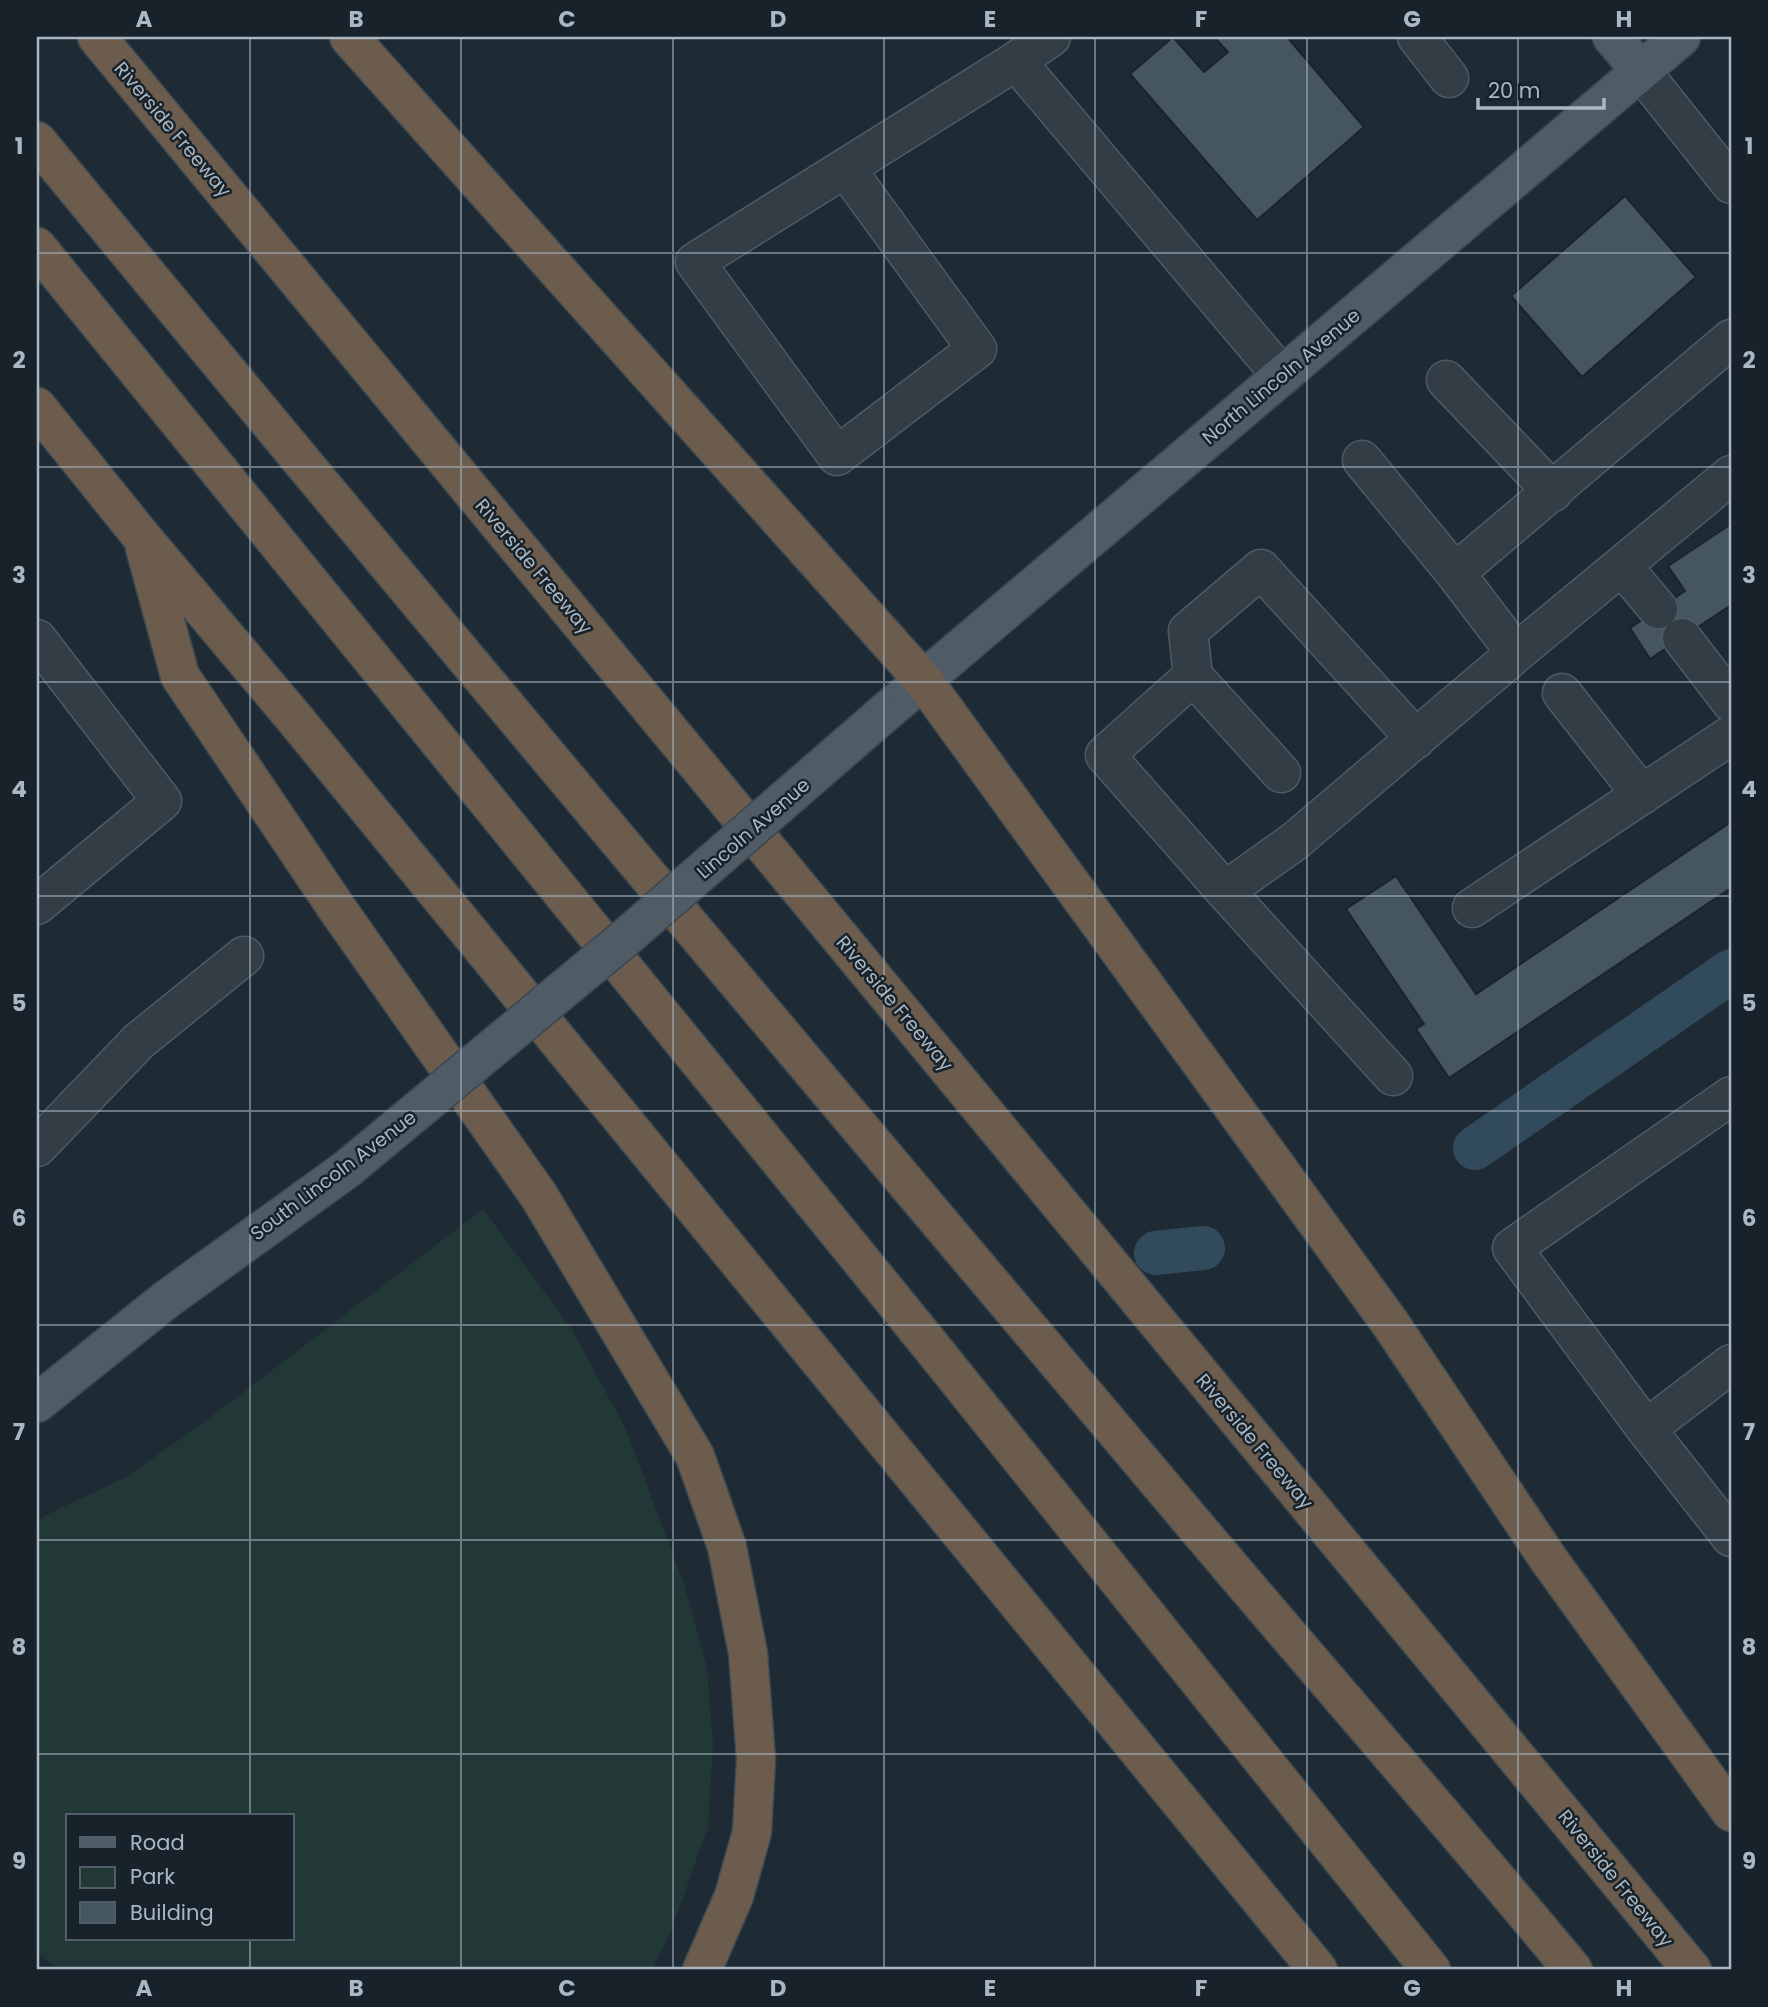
<svg xmlns="http://www.w3.org/2000/svg" width="1768" height="2007" font-family="Poppins,sans-serif">
  <style>
    .green { fill: #213836; fill-rule: evenodd }
    .lines { fill: none; stroke-linecap: round; stroke-linejoin: round }
    .canal { stroke: #314a5c; stroke-width: 44 }
    .building { fill: #465661; stroke: #19242c; stroke-width: 2 }
    .minor-casing { stroke: #4f5b64; stroke-width: 41 }
    .major-casing { stroke: #3b464f; stroke-width: 41 }
    .highway-casing { stroke: #3c4850; stroke-width: 41 }
    .minor { stroke: #323d45; stroke-width: 38 }
    .major { stroke: #4f5c66; stroke-width: 38 }
    .highway { stroke: #6c5c4e; stroke-width: 38 }
    .major-bridge-casing { stroke: #3b464f; stroke-width: 41; stroke-linecap: butt }
    .major-bridge { stroke: #4f5c66; stroke-width: 38 }
    .grid { fill: none; stroke: #abb8c3; stroke-width: 2; stroke-opacity: 0.55 }
    .labels { text-anchor: middle; stroke-width: 5; stroke-linejoin: round; paint-order: stroke }
    .street-label { font-size: 19px; fill: #abb8c3; stroke: #17222a }
    .neatline { fill: none; stroke: #abb8c3; stroke-width: 2.5 }
    .grid-label { font-size: 23px; text-anchor: middle; font-weight: bold; fill: #abb8c3 }
  </style>
  <rect width="100%" height="100%" fill="#1e2b35"/>
  <path class="green" d="M483,1209L571,1328L626,1429L684,1584L707,1667L713,1745L708,1827L670,1934L652,1970H59L37,1952V1522L48,1514L124,1478L199,1426ZM68,1816H292V1939H68Z"/>
  <g class="lines">
    <path class="canal" d="M1475,1148L1731,971
      M1156,1253L1203,1248"/>
  </g>
  <path class="building" d="M1173,37L1204,72L1228,52L1214,37H1287L1364,127L1257,220L1130,74Z
    M1625,196L1696,277L1582,377L1511,296Z
    M1731,524V605L1650,659L1630,628L1685,591L1668,566Z
    M1731,822V888L1449,1078L1416,1029L1424,1024L1346,909L1396,876L1476,994Z"/>
  <g class="lines">
    <defs>
      <path id="minor" d="M1051,37L1016,61L1282,376
        M1417,37L1449,78
        M1641,71L1731,184
        M846,169L977,349L837,456L695,262L1016,61
        M1446,380L1553,492
        M1362,460L1455,573
        M1622,566L1658,609
        M1682,638L1731,702
        M37,639L162,801L37,905
        M1516,653L1455,573L1731,339
        M1193,676L1188,631L1261,569L1416,739
        M1562,693L1642,795
        M1281,773L1193,676L1105,755L1225,891L1295,841L1516,653L1731,475
        M1225,891L1393,1076
        M1472,908L1731,735
        M1731,1096L1512,1248L1646,1429L1731,1537
        M37,1147L139,1041L244,956
        M1646,1429L1731,1364"/>
      <path id="major" d="M1612,37L1641,71
        M881,716L1681,37
        M37,1403L167,1299L347,1169"/>
      <path id="highway" d="M97,37L1692,1970
        M349,37L923,680L1390,1323L1549,1560L1731,1812
        M37,141C413,598 795,1051 1177,1504C1308,1660 1443,1813 1573,1970
        M37,247L934,1350L1431,1970
        M37,407L141,536L295,719L1318,1970
        M145,548L180,676L338,910L539,1196L695,1456L727,1547L748,1653L756,1759L752,1832L734,1896L702,1970"/>
    </defs>
    <use href="#minor" class="minor-casing"/>
    <use href="#major" class="major-casing"/>
    <use href="#highway" class="highway-casing"/>
    <use href="#minor" class="minor"/>
    <use href="#major" class="major"/>
    <use href="#highway" class="highway"/>
    <defs>
      <path id="major-bridge" d="M347,1169L624,939L881,716"/>
    </defs>
    <use href="#major-bridge" class="major-bridge-casing"/>
    <use href="#major-bridge" class="major-bridge"/>
  </g>
  <path class="grid" d="M250,37V1816M461,37V1970M673,37V1970M884,37V1970M1095,37V1970M1307,37V1970M1518,37V1970M37,253H1731M37,467H1731M37,682H1731M37,896H1731M37,1111H1731M37,1325H1731M37,1540H1731M37,1754H1731M250,1939V1970"/>
  <g class="labels">
    <g class="street-label">
      <text transform="translate(173 129) rotate(50)" y="7">Riverside Freeway</text>
      <text transform="translate(1281 376) rotate(-40)" y="7">North Lincoln Avenue</text>
      <text transform="translate(534 566) rotate(50)" y="7">Riverside Freeway</text>
      <text transform="translate(753 828) rotate(-41)" y="7">Lincoln Avenue</text>
      <text transform="translate(895 1003) rotate(50)" y="7">Riverside Freeway</text>
      <text transform="translate(333 1175) rotate(-37)" y="7">South Lincoln Avenue</text>
      <text transform="translate(1255 1441) rotate(50)" y="7">Riverside Freeway</text>
      <text transform="translate(1616 1878) rotate(51)" y="7">Riverside Freeway</text>
    </g>
  </g>
  <rect width="1768" height="2007" fill="none" stroke="#17222a" stroke-width="77"/>
  <rect x="66" y="1814" width="228" height="126" fill="#17222a" stroke="#525e67" stroke-width="2"/>
  <rect x="80" y="1837" width="35" height="10" fill="#4f5c66" stroke="#525e67" stroke-width="2"/>
  <text x="130" y="1850" font-size="21" fill="#abb8c3">Road</text>
  <rect x="80" y="1867" width="35" height="21" fill="#213836" stroke="#525e67" stroke-width="2"/>
  <text x="130" y="1884" font-size="21" fill="#abb8c3">Park</text>
  <rect x="80" y="1902" width="35" height="21" fill="#465661" stroke="#525e67" stroke-width="2"/>
  <text x="130" y="1920" font-size="21" fill="#abb8c3">Building</text>
  <path d="M1478 98v10h126v-10" fill="none" stroke="#abb8c3" stroke-width="3.5"/>
  <text x="1488" y="98" font-size="21" fill="#abb8c3" stroke="#17222a" stroke-width="5" paint-order="stroke">20 m</text>
  <rect x="38" y="38" width="1692" height="1930" class="neatline"/>
  <g class="grid-label">
    <text x="144" y="27">A</text>
    <text x="356" y="27">B</text>
    <text x="567" y="27">C</text>
    <text x="778" y="27">D</text>
    <text x="990" y="27">E</text>
    <text x="1201" y="27">F</text>
    <text x="1412" y="27">G</text>
    <text x="1624" y="27">H</text>
    <text x="19" y="154">1</text>
    <text x="1749" y="154">1</text>
    <text x="19" y="368">2</text>
    <text x="1749" y="368">2</text>
    <text x="19" y="583">3</text>
    <text x="1749" y="583">3</text>
    <text x="19" y="797">4</text>
    <text x="1749" y="797">4</text>
    <text x="19" y="1011">5</text>
    <text x="1749" y="1011">5</text>
    <text x="19" y="1226">6</text>
    <text x="1749" y="1226">6</text>
    <text x="19" y="1440">7</text>
    <text x="1749" y="1440">7</text>
    <text x="19" y="1655">8</text>
    <text x="1749" y="1655">8</text>
    <text x="19" y="1869">9</text>
    <text x="1749" y="1869">9</text>
    <text x="144" y="1996">A</text>
    <text x="356" y="1996">B</text>
    <text x="567" y="1996">C</text>
    <text x="778" y="1996">D</text>
    <text x="990" y="1996">E</text>
    <text x="1201" y="1996">F</text>
    <text x="1412" y="1996">G</text>
    <text x="1624" y="1996">H</text>
  </g>
</svg>
